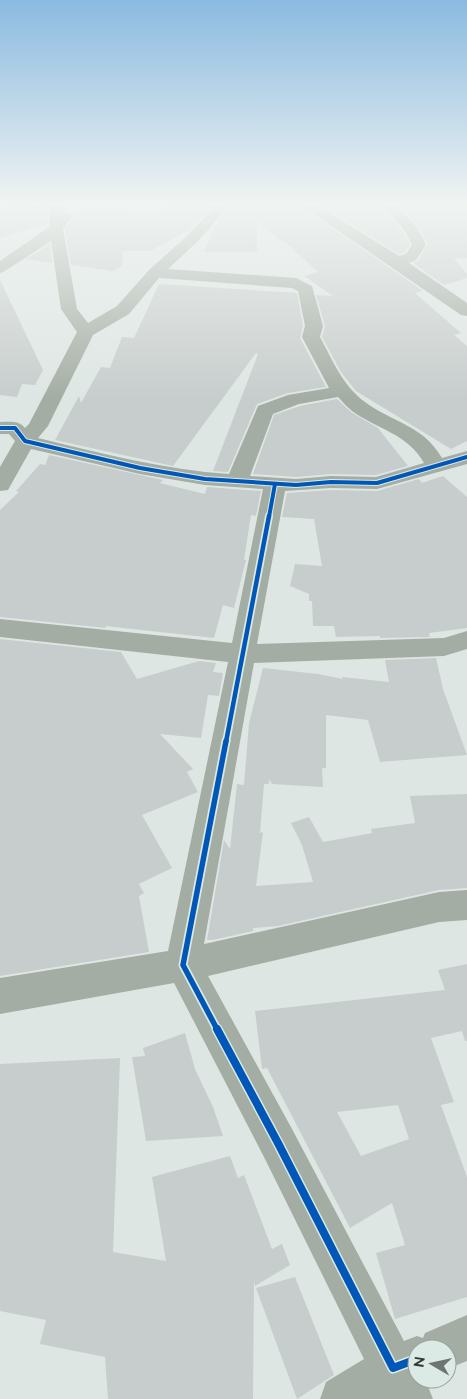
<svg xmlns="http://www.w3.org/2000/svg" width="467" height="1399" font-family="Raleway,sans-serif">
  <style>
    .building { fill: #c7cdcc; fill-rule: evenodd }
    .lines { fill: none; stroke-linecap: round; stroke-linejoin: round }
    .minor { fill: #a4ada3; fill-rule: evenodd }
    .cycleway-far3-casing { stroke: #dbeae4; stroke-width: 6 }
    .cycleway-far2-casing { stroke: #dbeae4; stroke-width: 8 }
    .cycleway-far1-casing { stroke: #dbeae4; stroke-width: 9 }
    .cycleway-casing { stroke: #dbeae4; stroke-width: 11 }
    .cycleway-far3 { stroke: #0057b8; stroke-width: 4 }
    .cycleway-far2 { stroke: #0057b8; stroke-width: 4.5 }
    .cycleway-far1 { stroke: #0057b8; stroke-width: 5.5 }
    .cycleway { stroke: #0057b8; stroke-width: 8 }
  </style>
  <rect width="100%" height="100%" fill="#dee6e3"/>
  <path class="building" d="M16,203L48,209L47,224L0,238V213Z
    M174,203H216L192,228L150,251H123L122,266L113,271L71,265L65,229L74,218L72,214L76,211L120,210V211L162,212L164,208L173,209Z
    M234,203H296L423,291L415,293L461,333L454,335L467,346V441L451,449L356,391L341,372L322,337L325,326L316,295L333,296L304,276L318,272L284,241L282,242L257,221V252H204L216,224Z
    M317,203H380L404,234L410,245L405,252L399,254Z
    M398,203H467V258L454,259L467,274V278L444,285L413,263L418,261L428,244L419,228Z
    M50,244L52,263L26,259Z
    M0,280L43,370L35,385L22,384L17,397L0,395Z
    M159,284L297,293L303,326L300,338L326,387L288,393L257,404L228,472L213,471L258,354L256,353L173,466L55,440L79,396L81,403L101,367L110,368L122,337L134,338Z
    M337,399L351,412L378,428L408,466L376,475L331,474L296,477L253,474L274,415L300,406Z
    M49,455L163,480L160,483L205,494L207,487L261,491L256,516L251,515L244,560H246L234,608L223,605L214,638L105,626L106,628L0,617V510L19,492L16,491L40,464L45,465Z
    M443,476L467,497V628L429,633L430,637L380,638V636L336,637L334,626H313L312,601H309V594L290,586L295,564L322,566L314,519L282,517L287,493L331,490L377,491L419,479L422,483Z
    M0,639L121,652L137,679L199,661L216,663L213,672L223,673L219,696L208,695L201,738L160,734L193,769L187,772L198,792L142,815L172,868L139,884L144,893L139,896L149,952L0,976Z
    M436,658L443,689L467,755L380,762L368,720L326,715V768H322L323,787L272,784L269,779V784H264L260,833L263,832L256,886L313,882L302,845L291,823L309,817L323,842L372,833L371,829L415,823L410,796L467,794V888L439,890L278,926L253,928V931L213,940H207L224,840L230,849L237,784L244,785L249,723L263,668L318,674L343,679L342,677L389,682L385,660Z
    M467,964V1041H465L462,1031L431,1038L454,1102L441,1105L467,1177V1297L395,1319L376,1253L405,1245L392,1203L350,1228L267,1068L262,1069L255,1011L445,990L438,970ZM398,1105L409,1139L361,1156L337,1112Z
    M185,1033L195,1069L213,1107L223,1136L146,1141L132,1057L145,1056L143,1048Z
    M120,1058L113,1252L166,1261L152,1177L230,1156L238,1178L244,1175L272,1249L282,1244L290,1265L255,1286L254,1281L253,1399H108L105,1357L40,1344L46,1320L0,1311V1064Z
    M295,1277L334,1375L297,1399L256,1288Z"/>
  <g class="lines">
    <path class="minor" d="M50,203H64V213L70,214L72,217L63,229L77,309L88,323L117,306L149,270L188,235L218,203H232L198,241L168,269L296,278L312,286L323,326L320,337C333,361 343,386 365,402C393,423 422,424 442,458L467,451V464L377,489L331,488L285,491L257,644L444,638L467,631V649L444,656L254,663L204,944L439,892L467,890V920L439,922L208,976L292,1129L404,1341L417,1336L423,1338L425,1333L467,1315V1361L447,1369V1349H417V1379H425L433,1399H320L326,1382L364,1359L264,1157L174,983L0,1014V978L168,951L228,662L0,637V619L232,643L263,489L205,485L140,474L31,449L8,490L0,491V467L15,441L9,434H0V422C9,422 19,420 25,428L29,424L77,332L61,309L51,241L5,271L0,273V261L49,227ZM159,278L292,288L298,291L305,326L302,337L329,388L288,395L258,406L229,474C165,470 101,453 38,438L48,426L93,335L129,314ZM338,397C343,402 347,407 352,411C377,429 408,434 424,463L376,477L331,476L296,479L250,476L273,414L299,404Z
      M298,203H314L399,256L406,254L412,245L406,233L382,203H396L418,229L426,245L416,260L409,263L467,303V316L461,315Z"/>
    <defs>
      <path id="cycleway-far3" d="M0,428H15L25,441L140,468L205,479L296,485L331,482L377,483L467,457
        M269,517L275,484"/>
      <path id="cycleway-far2" d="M226,742L269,516"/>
      <path id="cycleway-far1" d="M218,1031L183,965L226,741"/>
      <path id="cycleway" d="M217,1029L278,1143L393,1368L417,1359"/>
    </defs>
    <use href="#cycleway-far3" class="cycleway-far3-casing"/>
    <use href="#cycleway-far2" class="cycleway-far2-casing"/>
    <use href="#cycleway-far1" class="cycleway-far1-casing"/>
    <use href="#cycleway" class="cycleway-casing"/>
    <use href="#cycleway-far3" class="cycleway-far3"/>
    <use href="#cycleway-far2" class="cycleway-far2"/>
    <use href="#cycleway-far1" class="cycleway-far1"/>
    <use href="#cycleway" class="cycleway"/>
  </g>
  <linearGradient id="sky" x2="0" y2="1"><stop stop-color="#8bbae0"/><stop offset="0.51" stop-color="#f0f4f2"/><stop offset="1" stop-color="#f0f4f2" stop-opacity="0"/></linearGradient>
  <rect width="467" height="399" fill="url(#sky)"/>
  <g transform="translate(432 1364) rotate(279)"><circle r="24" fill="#dbeae4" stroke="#97a29e"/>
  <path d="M0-4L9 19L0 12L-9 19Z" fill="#6e7472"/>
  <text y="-8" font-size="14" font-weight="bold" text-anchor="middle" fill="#323735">N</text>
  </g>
</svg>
